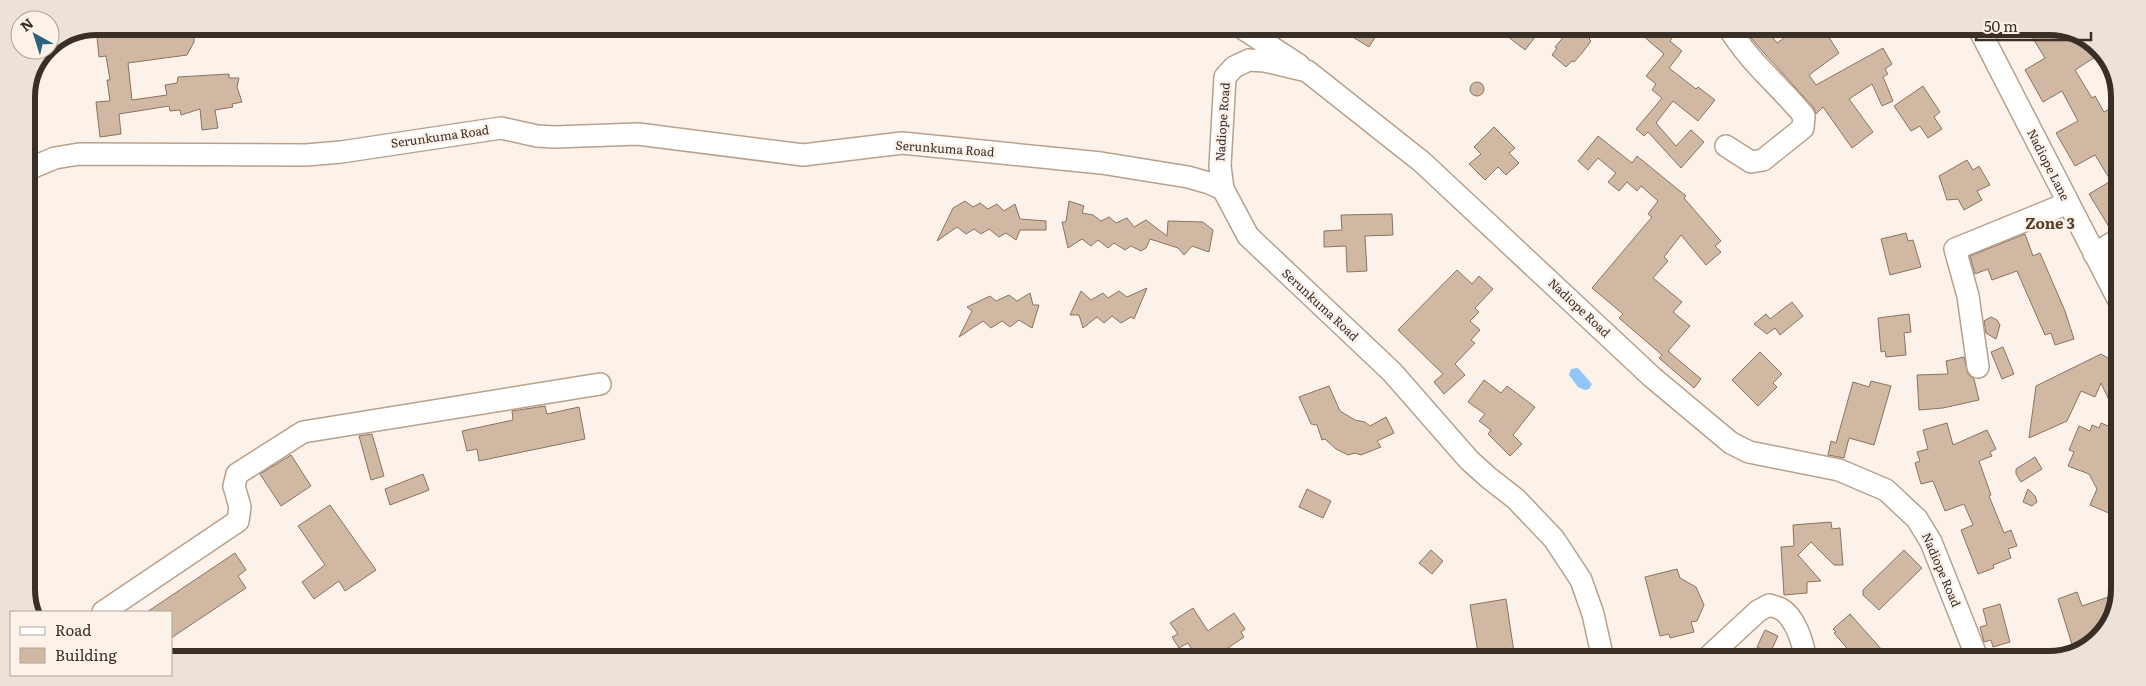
<svg xmlns="http://www.w3.org/2000/svg" width="2146" height="686" font-family="Literata,serif">
  <style>
    .water { fill: #90c5f6 }
    .building { fill: #d1b8a3; stroke: #8a735f }
    .lines { fill: none; stroke-linecap: round; stroke-linejoin: round }
    .minor-casing { stroke: #b9a08b; stroke-width: 24 }
    .minor { stroke: #fff; stroke-width: 21 }
    .labels { text-anchor: middle; stroke-width: 5; stroke-linejoin: round; paint-order: stroke }
    .street-label { font-size: 12px; fill: #392f27; stroke: #fdf2ea }
    .quarter-label { font-size: 15px; font-weight: bold; fill: #523d2b; stroke: #fdf2ea }
    .rim { fill: none; stroke: #392f27; stroke-width: 6 }
  </style>
  <rect width="100%" height="100%" fill="#fdf2ea"/>
  <path class="water" d="M1578,368L1592,384L1589,389L1585,390L1578,387L1569,375L1571,369Z"/>
  <path class="building" d="M121,26L122,29L145,26H193L194,32V42L187,55L128,63L132,100L167,95L165,85L177,83L178,77L229,74V78H239L237,87L242,102L232,104L233,107L215,110L218,128L202,130L200,109L181,115L180,110L170,111L169,106L119,114L121,134L100,137L96,102L110,101L107,80H110L106,56L99,57L96,27Z
    M1338,28H1381L1369,47Z
    M1497,28H1542L1525,50Z
    M1571,28H1598L1589,39L1591,41L1582,53L1574,62L1572,61L1566,67L1552,55L1557,48L1555,47Z
    M1634,28H1661L1672,38L1670,41L1682,51L1669,68L1696,89L1698,87L1715,100L1698,121L1673,101L1656,123L1676,146L1691,130L1704,142L1681,168L1648,132L1644,136L1636,129L1662,98L1652,90L1656,84L1646,76L1664,54Z
    M1753,28H1765L1777,43L1798,28H1823L1839,53L1809,75L1816,85L1883,48L1892,64L1885,69L1888,74L1883,77L1893,101L1882,106L1872,84L1849,99L1873,132L1852,148L1823,107L1816,114L1814,108L1804,97L1756,44L1747,33Z
    M2027,29H2068L2102,50L2103,52L2075,70L2092,98L2095,96L2104,112L2120,103L2119,221L2109,227L2089,194L2111,181L2095,155L2075,166L2056,133L2078,121L2062,91L2043,102L2025,70L2045,58Z
    M1470 89a7 7 0 1 1 14 0a7 7 0 1 1-14 0Z
    M1923,86L1940,112L1934,117L1942,129L1928,138L1920,126L1911,131L1894,106Z
    M1494,127L1515,148L1509,153L1519,163L1506,175L1498,167L1485,180L1469,164L1481,154L1474,147Z
    M1598,136L1632,163L1637,156L1686,196L1684,198L1721,241L1715,246L1721,252L1706,265L1681,235L1664,257L1668,261L1653,278L1682,302L1673,312L1690,326L1668,351L1701,379L1694,388L1659,358L1662,355L1619,318L1623,314L1592,288L1652,217L1648,214L1658,201L1641,186L1637,191L1627,182L1619,191L1608,182L1616,173L1598,158L1588,170L1578,161Z
    M1967,160L1973,170L1979,166L1990,185L1977,191L1982,200L1964,210L1958,199L1947,200L1939,176Z
    M965,201L973,207L980,203L988,209L997,204L1004,211L1015,204L1020,219L1046,221V230H1020L1016,240L1006,233L999,237L989,229L981,234L974,229L966,234L957,227L937,241L953,208Z
    M1069,201L1084,206L1082,213L1093,215L1101,221L1109,217L1116,223L1127,218L1134,227L1146,220L1167,236L1168,221L1203,222L1213,230L1209,252L1192,246L1184,255L1178,248L1150,239L1146,248L1141,251L1131,246L1125,250L1114,243L1108,248L1098,240L1091,246L1082,239L1068,248L1062,222H1066Z
    M1392,214L1393,235L1365,236L1367,271L1347,272L1346,246L1324,247V231L1342,230L1341,215Z
    M1906,233L1908,241L1913,240L1921,267L1890,275L1881,239Z
    M2025,234L2033,256L2040,253L2065,311L2074,339L2055,345L2051,333L2045,335L2017,271L1992,280L1988,269L1975,274L1970,256Z
    M1457,270L1472,284L1479,276L1493,289L1475,308L1479,312L1470,321L1480,330L1471,340L1475,343L1455,364L1465,375L1444,394L1434,382L1443,374L1398,330Z
    M1147,288L1134,319L1131,317L1121,323L1112,316L1104,323L1097,317L1083,328L1079,315H1070L1081,291L1091,300L1103,293L1108,298L1119,291L1127,297Z
    M1030,293L1033,305H1039L1032,328L1019,320L1010,327L1002,321L991,328L983,321L959,337L972,311L967,307L990,296L996,301L1009,295L1017,301Z
    M1792,302L1803,316L1780,335L1775,328L1767,334L1754,324L1766,314L1770,319Z
    M1909,314L1911,332L1904,333L1906,355L1886,357L1885,351L1881,352L1878,318Z
    M1991,317L1997,320L2000,325L1996,339L1986,333L1984,321Z
    M2003,347L2014,374L2002,379L1991,352Z
    M1760,352L1782,374L1773,383L1777,387L1758,406L1732,380Z
    M2101,354L2115,362L2118,370V396L2109,400L2101,383L2095,397L2081,391L2067,421L2029,438L2036,386Z
    M1964,357L1968,374L1974,379L1979,400L1943,408L1919,410L1917,375L1948,374L1946,361Z
    M1484,380L1501,393L1507,386L1535,407L1513,435L1522,444L1510,456L1488,434L1491,430L1479,421L1485,414L1468,402Z
    M1871,381L1891,386L1874,445L1849,438L1844,458L1828,455L1831,441L1836,443L1853,382L1869,387Z
    M1329,386L1340,411L1355,420L1365,422L1370,426L1386,417L1394,433L1377,441L1381,447L1361,455L1355,453L1348,455L1336,449L1325,439L1322,440L1317,425L1311,424L1299,397Z
    M545,406L547,414L579,407L585,439L479,461L477,449L467,451L462,431L513,420L512,411Z
    M1947,423L1953,445L1987,430L1996,449L1990,452L1992,456L1979,461L1991,495L1989,496L2004,533L2011,530L2017,546L2008,549L2011,558L1993,565L1994,568L1978,574L1961,530L1973,525L1964,504L1945,511L1933,481L1921,484L1915,463L1920,461L1917,452L1928,449L1923,430Z
    M2101,423L2113,428L2111,432L2118,435V517L2090,505L2097,489L2089,474L2068,466L2074,452L2069,450L2079,426L2090,431L2092,425L2099,428Z
    M372,434L384,476L371,480L359,436Z
    M291,455L311,486L281,506L260,474Z
    M2035,457L2042,469L2021,482L2016,474V469Z
    M423,474L429,490L390,505L385,489Z
    M1307,489L1331,501L1323,518L1299,507Z
    M2028,489L2035,496L2037,502L2032,506L2023,502Z
    M330,505L376,570L345,591L339,581L314,599L302,582L325,565L298,526Z
    M1831,522L1832,529L1840,528L1843,565H1834L1811,542L1798,555L1821,581L1807,582V593L1784,595L1781,547L1794,546L1793,525Z
    M1431,550L1443,561L1432,574L1419,563Z
    M1904,550L1922,568L1879,610L1863,595V590Z
    M235,553L246,570L238,576L246,588L171,638V612H147Z
    M1677,569L1680,578L1696,587L1704,605L1697,621L1691,622L1694,632L1670,638L1669,634L1660,636L1645,577Z
    M2077,592L2082,606L2117,594V608L2092,645L2074,651L2058,599Z
    M1506,599L1515,659H1479L1470,605Z
    M2000,604L2010,642L1993,647L1991,640L1984,642L1983,638L1980,627L1987,625L1983,609Z
    M1193,608L1208,631L1234,613L1245,629L1241,632L1244,637L1212,659H1198L1188,643L1179,648L1172,637L1178,634L1170,623Z
    M1850,614L1891,660H1857L1834,633L1836,632L1833,629Z
    M1765,630L1778,636L1770,653L1757,647Z"/>
  <g class="lines">
    <defs>
      <path id="minor" d="M1242,28L1299,65
        M1979,29L2119,301
        M1726,146L1751,162L1763,160L1803,128L1804,116C1780,86 1749,62 1729,28
        M26,170L55,158L79,154L306,155L341,152L501,128L537,136L555,137L638,134L803,155L902,143L1101,163L1188,177L1209,183L1223,189L1248,236L1392,372L1469,460L1489,478L1516,499L1554,539L1581,580L1593,614L1601,650V659
        M1223,189L1220,166L1225,77L1234,67L1249,60L1265,61L1307,71L1422,162L1652,377L1731,443L1749,452L1839,470L1886,490L1917,519L1931,542L1978,660
        M2094,254L2119,239
        M1978,367L1968,296L1955,249L2068,203
        M103,612L238,521L240,507L234,486L237,474L303,432L600,384
        M1706,659L1758,611L1769,605C1772,606 1777,607 1781,609C1795,617 1804,644 1805,659"/>
    </defs>
    <use href="#minor" class="minor-casing"/>
    <use href="#minor" class="minor"/>
  </g>
  <g class="labels">
    <g class="street-label">
      <text transform="translate(1223 122) rotate(-86)" y="4">Nadiope Road</text>
      <text transform="translate(440 137) rotate(-8)" y="4">Serunkuma Road</text>
      <text transform="translate(945 149) rotate(4)" y="4">Serunkuma Road</text>
      <text transform="translate(2048 165) rotate(63)" y="4">Nadiope Lane</text>
      <text transform="translate(1320 305) rotate(43)" y="4">Serunkuma Road</text>
      <text transform="translate(1579 308) rotate(43)" y="4">Nadiope Road</text>
      <text transform="translate(1941 570) rotate(67)" y="4">Nadiope Road</text>
    </g>
    <g class="quarter-label">
      <text x="2050" y="229">Zone 3</text>
    </g>
  </g>
  <path d="M0 0H2146V686H0ZM97 35H2049A62 62 0 0 1 2111 97V589A62 62 0 0 1 2049 651H97A62 62 0 0 1 35 589V97A62 62 0 0 1 97 35Z" fill="#ede2da" fill-rule="evenodd"/>
  <path class="rim" d="M97 35H2049A62 62 0 0 1 2111 97V589A62 62 0 0 1 2049 651H97A62 62 0 0 1 35 589V97A62 62 0 0 1 97 35Z"/>
  <rect x="10" y="611" width="162" height="65" fill="#fdf2ea" stroke="#afa49c"/>
  <rect x="20" y="627" width="25" height="8" fill="#ffffff" stroke="#afa49c"/>
  <text x="55" y="636" font-size="15" fill="#392f27">Road</text>
  <rect x="20" y="648" width="25" height="15" fill="#d1b8a3" stroke="#afa49c"/>
  <text x="55" y="661" font-size="15" fill="#392f27">Building</text>
  <g transform="translate(35 35) rotate(321)"><circle r="24" fill="#fdf2ea" stroke="#afa49c"/>
  <path d="M0-4L9 19L0 12L-9 19Z" fill="#2d617d"/>
  <text y="-8" font-size="14" font-weight="bold" text-anchor="middle" fill="#392f27">N</text>
  </g>
  <path d="M1976 32v8h115v-8" fill="none" stroke="#392f27" stroke-width="2.5"/>
  <text x="1984" y="32" font-size="15" fill="#392f27" stroke="#fdf2ea" stroke-width="4" paint-order="stroke">50 m</text>
</svg>
